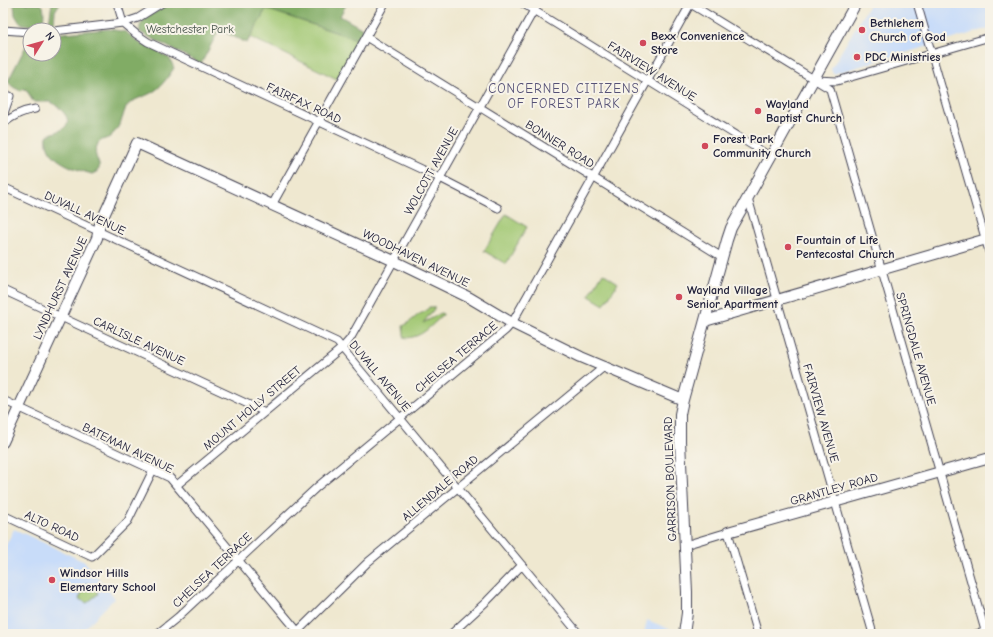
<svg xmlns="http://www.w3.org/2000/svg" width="993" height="637" font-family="'Comic Neue',sans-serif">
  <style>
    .built { fill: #c8dcf9 }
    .green { fill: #a2c873; stroke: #627557 }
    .forest { fill: #81ac65; stroke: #526750 }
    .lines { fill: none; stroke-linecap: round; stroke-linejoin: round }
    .street-casing { stroke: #414051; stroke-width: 9 }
    .secondary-casing { stroke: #414051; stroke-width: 12 }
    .street { stroke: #fff; stroke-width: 7 }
    .secondary { stroke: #fff; stroke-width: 10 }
    .poi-dot { fill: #d1495b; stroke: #f7f3e8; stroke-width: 1.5 }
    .labels { text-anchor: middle; stroke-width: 4; stroke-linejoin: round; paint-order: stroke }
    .poi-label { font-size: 12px; font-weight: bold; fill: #22223b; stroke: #f7f3e8; text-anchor: start }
    .park-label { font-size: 12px; fill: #48544c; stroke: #f7f3e8 }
    .street-label { font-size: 12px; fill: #22223b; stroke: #f7f3e8 }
    .neighbourhood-label { font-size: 13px; letter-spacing: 1px; fill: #565277; stroke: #f7f3e8 }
  </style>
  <rect width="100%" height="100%" fill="#f7f3e8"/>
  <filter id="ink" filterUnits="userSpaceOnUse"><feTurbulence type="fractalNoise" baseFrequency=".025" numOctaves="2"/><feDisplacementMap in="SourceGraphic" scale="8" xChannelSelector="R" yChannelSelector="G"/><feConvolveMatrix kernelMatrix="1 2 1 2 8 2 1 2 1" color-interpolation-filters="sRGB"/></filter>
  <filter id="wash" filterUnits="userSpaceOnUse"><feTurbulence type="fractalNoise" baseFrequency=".012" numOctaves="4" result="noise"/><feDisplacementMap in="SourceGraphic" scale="16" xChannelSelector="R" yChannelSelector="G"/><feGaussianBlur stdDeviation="0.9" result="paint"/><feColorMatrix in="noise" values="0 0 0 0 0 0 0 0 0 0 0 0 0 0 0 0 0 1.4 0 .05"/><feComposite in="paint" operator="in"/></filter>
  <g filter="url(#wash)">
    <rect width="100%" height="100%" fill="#efe8d0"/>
    <path class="built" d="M870,3H990V28L833,74L831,69Z
      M14,529L85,562L115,598L79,634H3V551Z
      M647,620L675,631L674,634H644Z"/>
    <path class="green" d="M266,9L359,40L337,79L250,37Z
      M506,214L527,227L506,264L484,251Z
      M603,273L618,283L604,305L589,296Z
      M429,307H434V309L423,323L441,313L443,314V315C431,325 423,338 405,338L404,335L403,326C409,323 413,319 418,315C422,312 426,313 429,307Z
      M86,583L95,587L98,594L87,603L79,599Z"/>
    <path class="forest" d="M11,3L41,4L43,6C47,26 37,28 20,23L15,15L14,4Z
      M52,3H60L55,11L54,24L50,26L48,22L50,17Z
      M170,3H347L340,16L363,29L359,40L266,9L247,43L219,30L201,64L140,32C137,18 157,12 167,6Z
      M109,29L126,32L141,44L156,50L170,59L174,68C168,77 161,88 151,93C144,97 136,98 129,104C123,110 124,117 120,123C118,128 114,133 111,136C108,139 103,139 100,141C99,142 97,145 97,146C90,158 109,168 92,174C74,169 43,159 47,136C52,132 61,132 65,127C74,118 57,106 51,102H35L32,100L27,90L24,89L21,91C16,89 10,86 8,81L30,38V54H54V34Z"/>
  </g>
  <g filter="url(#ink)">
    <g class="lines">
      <defs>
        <path id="street" d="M117,3L123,23L136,34L148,42L440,178L498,208
          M522,3L771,157
          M689,3L830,89L986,634
          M917,3L990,255
          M3,30L30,32
          M54,31L123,23L138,18L162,3
          M366,37L722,257
          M816,80L837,81L990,37
          M3,116L10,96
          M3,124C13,115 22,111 35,109
          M3,187L337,342L579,634
          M748,198L873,634
          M272,205L385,3
          M3,290L265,412
          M3,400L170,478L300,634
          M177,485L342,348L350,339L538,3
          M3,515L92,557L128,521L153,470
          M685,545L728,532L758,634
          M157,634L178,617L317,487L506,330L512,323L691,3
          M295,634L368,562L605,366
          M451,634L487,601L522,565
          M976,634L990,630"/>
        <path id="secondary" d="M705,321L990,238
          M3,442L97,238L100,224L137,143L394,261L470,298L512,323L581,357L683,400
          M728,532L990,458
          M684,634L687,613V592L680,441V414L683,400L727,240L731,228L856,3"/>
      </defs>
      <use href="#street" class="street-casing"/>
      <use href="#secondary" class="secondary-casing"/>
      <use href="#street" class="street"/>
      <use href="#secondary" class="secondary"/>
    </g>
  </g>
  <g class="poi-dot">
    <circle cx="862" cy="30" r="4"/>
    <circle cx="643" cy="43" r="4"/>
    <circle cx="857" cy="57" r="4"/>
    <circle cx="758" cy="111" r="4"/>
    <circle cx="705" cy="146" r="4"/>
    <circle cx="788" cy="247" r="4"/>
    <circle cx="679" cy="297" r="4"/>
    <circle cx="52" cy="580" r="4"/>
  </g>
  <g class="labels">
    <g class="poi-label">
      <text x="870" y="27">Bethlehem<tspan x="870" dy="14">Church of God</tspan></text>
      <text x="651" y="40">Bexx Convenience<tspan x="651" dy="14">Store</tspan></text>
      <text x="865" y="61">PDC Ministries</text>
      <text x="766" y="108">Wayland<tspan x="766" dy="14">Baptist Church</tspan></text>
      <text x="713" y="143">Forest Park<tspan x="713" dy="14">Community Church</tspan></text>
      <text x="796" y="244">Fountain of Life<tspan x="796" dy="14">Pentecostal Church</tspan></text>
      <text x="687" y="294">Wayland Village<tspan x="687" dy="14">Senior Apartment</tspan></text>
      <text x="60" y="577">Windsor Hills<tspan x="60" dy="14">Elementary School</tspan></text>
    </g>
    <g class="park-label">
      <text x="190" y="33">Westchester Park</text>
    </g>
    <g class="street-label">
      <text transform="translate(652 71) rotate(32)" y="4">FAIRVIEW AVENUE</text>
      <text transform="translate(304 103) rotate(25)" y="4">FAIRFAX ROAD</text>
      <text transform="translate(560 144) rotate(32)" y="4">BONNER ROAD</text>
      <text transform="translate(431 171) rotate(-61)" y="4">WOLCOTT AVENUE</text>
      <text transform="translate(85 213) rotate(25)" y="4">DUVALL AVENUE</text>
      <text transform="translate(416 258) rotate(26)" y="4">WOODHAVEN AVENUE</text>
      <text transform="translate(60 288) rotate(-65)" y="4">LYNDHURST AVENUE</text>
      <text transform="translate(139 341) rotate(25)" y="4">CARLISLE AVENUE</text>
      <text transform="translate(916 349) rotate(74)" y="4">SPRINGDALE AVENUE</text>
      <text transform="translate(456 357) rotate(-40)" y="4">CHELSEA TERRACE</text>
      <text transform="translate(380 376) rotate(50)" y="4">DUVALL AVENUE</text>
      <text transform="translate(252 408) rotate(-40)" y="4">MOUNT HOLLY STREET</text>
      <text transform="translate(821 413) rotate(74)" y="4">FAIRVIEW AVENUE</text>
      <text transform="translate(128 448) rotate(26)" y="4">BATEMAN AVENUE</text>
      <text transform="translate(670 479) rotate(-92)" y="4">GARRISON BOULEVARD</text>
      <text transform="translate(440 488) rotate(-40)" y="4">ALLENDALE ROAD</text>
      <text transform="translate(834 489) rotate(-16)" y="4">GRANTLEY ROAD</text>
      <text transform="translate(52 526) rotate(25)" y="4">ALTO ROAD</text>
      <text transform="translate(212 570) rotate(-43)" y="4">CHELSEA TERRACE</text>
    </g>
    <g class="neighbourhood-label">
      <text x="564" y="93">CONCERNED CITIZENS<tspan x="564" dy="15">OF FOREST PARK</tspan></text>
    </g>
  </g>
  <rect width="993" height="637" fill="none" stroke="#f7f3e8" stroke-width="16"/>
  <g transform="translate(42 42) rotate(53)"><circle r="19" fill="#f7f3e8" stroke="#a29fa3"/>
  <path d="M0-3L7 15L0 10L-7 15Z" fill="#d1495b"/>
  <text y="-6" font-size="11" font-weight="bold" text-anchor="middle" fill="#22223b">N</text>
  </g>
</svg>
